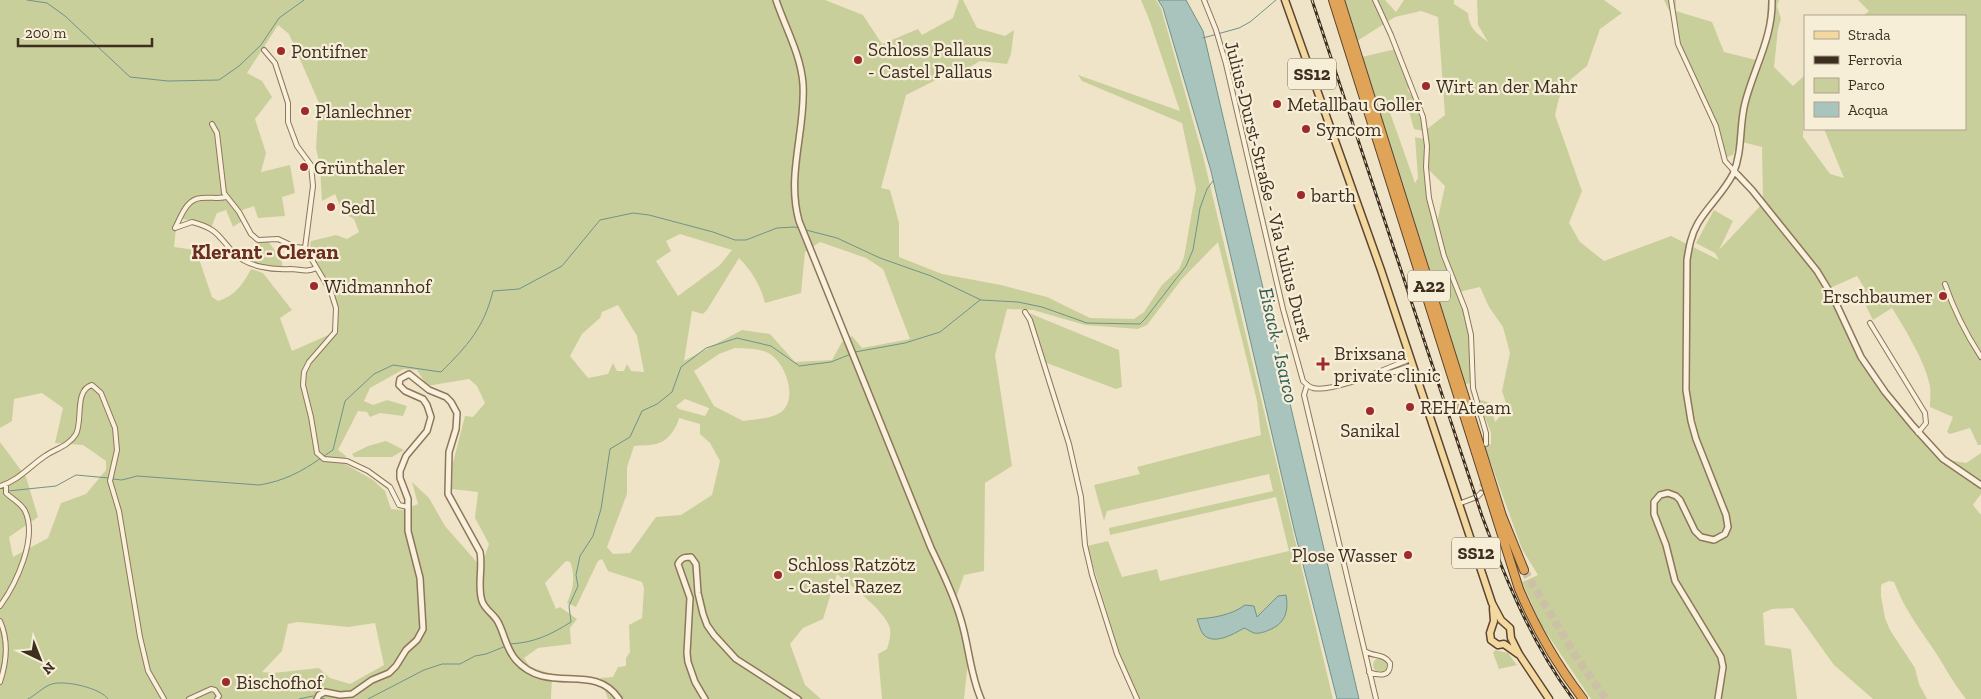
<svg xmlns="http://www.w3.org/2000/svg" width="1981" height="699" font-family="'Zilla Slab',serif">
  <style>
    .green { fill: #c9cf9b; fill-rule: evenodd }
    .water { fill: #a9c4bc; stroke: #6f938a }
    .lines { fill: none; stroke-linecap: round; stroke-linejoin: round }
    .stream { stroke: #6f938a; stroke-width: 1 }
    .minor-tunnel { stroke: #ccc0a6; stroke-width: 4; stroke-dasharray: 4 2; stroke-linecap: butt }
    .motorway-tunnel { stroke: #ccc0a6; stroke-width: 8; stroke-dasharray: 8 4; stroke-linecap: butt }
    .minor-casing { stroke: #8d765c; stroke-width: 6 }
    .tertiary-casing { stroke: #8d765c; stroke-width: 8 }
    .primary-casing { stroke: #5b4430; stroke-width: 9 }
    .motorway-casing { stroke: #5b4430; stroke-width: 10 }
    .minor { stroke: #faf1dc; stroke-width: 4 }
    .tertiary { stroke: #faf1dc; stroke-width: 5 }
    .primary { stroke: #f3d9a0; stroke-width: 6 }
    .motorway { stroke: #e0a458; stroke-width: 8 }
    .rail-casing { stroke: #3d2e20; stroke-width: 3 }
    .rail { stroke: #f7eed8; stroke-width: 1; stroke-dasharray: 4; stroke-linecap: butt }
    .poi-dot { fill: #9e2a2b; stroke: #f7eed8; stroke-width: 2 }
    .labels { text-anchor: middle; stroke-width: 4.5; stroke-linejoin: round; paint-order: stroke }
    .shield { fill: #f7eed8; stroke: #756857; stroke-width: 1 }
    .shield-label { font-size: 18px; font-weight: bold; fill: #3d2e20 }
    .poi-label { font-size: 19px; fill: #3d2e20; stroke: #f7eed8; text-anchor: start }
    .street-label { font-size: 19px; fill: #3d2e20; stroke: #f7eed8 }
    .water-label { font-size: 20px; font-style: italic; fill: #2f5d5a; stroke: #f7eed8 }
    .quarter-label { font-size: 21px; font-weight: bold; fill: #6b2e1e; stroke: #f7eed8 }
  </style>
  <rect width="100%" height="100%" fill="#f0e4c8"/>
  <path class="green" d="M0,0H825L863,15L882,44L918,29L922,35L953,18L959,0H963L977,28L1005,36L1014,30L1011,54L1007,64L980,61L958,74L942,71L940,78L906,95L881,188L890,190L899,223V257L942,274L1001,285L1047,297L1090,318L1134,319L1144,312L1162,285L1179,269L1184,257L1196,189L1182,123L1082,81L1078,75L1180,111L1149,19L1141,0H1156L1161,8L1203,156L1333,699H1139L1120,654L1087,546L1108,541L1122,577L1157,569L1160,581L1289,551L1276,497L1110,535L1109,528L1273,491L1269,474L1107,511L1104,521L1094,485L1140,474L1137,467L1261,435L1257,401L1218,242L1182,279L1147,325L1138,329L1085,325L1033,310L1007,309L995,355L1012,466L985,483L984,571L964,575L955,601L969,652L964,699H882L878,654L887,649C889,643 891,636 890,629C887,612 851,586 837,574L823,619L803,628L790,644L805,685L821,699H608L600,678L613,677L618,667L626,666V658L630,652L629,625L642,618L644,588L642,582L608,571L602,559L598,561L576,607L567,603C573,589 576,577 570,562L566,561L545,583L556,609L560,607L577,619L570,628L571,644L538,648L524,658L530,667L552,674L551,699H0V442L26,477L38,517L9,537L13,557L48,538L61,503L86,494L106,470V461L83,445L55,443L63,408L42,393L14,399L12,421L0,428ZM278,25L289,34L319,103L316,148L320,166L322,201L335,194L343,213L354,219L359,232L347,239L336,235L311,241L309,252L331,292L337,318L335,332L292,351L280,318L292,310L263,273L251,269C243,284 235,296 218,301L212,297L196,250L174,247L177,218L193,221L211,228L217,213L226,210L233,227L242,221L237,212L254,206L258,218L285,216L282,197L295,193L290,165L261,172L266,153L255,119L272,97L262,81L247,73ZM680,234L732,250L720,265L678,296L656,261L671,251L666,241ZM820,242L866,258L883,269L910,339L862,348L852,336L842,342L832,360L795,362L770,334L742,330L684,361L692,311L703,314L707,310L739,258C751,270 761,286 765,303L801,293L805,252ZM618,305L637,336L644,372L631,371L627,364L624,371H617L613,363L608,374L588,378L570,356L582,334L600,318L602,312ZM735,348C744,349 757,348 766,352C785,359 801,402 778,414C769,419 754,419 743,421L714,406L694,371L719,354ZM404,369L417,370L427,386L469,379L477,386L485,403L473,417L465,416L453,463L452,489L478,492L475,518L489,544L481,567L445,526L429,498L412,482L418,504L402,510L391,509L385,491L373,480L345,464L346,456L338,450L358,411L367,412L370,417L380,413L403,416L407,406L387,400L373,405L364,401L370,388ZM685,399L709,408V409L705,416L679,409L676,406ZM679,418L700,424V434L710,443L720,461L712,495L681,515L656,517L630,553L613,554L607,547L627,494V467L634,446C642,445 652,446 659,443C669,440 677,427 679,418ZM298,622L348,627L375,623L384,665L350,684L330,678L319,668L273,673L262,672L282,651L288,624Z
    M1345,0H1385L1396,12L1404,0H1454V4L1468,13C1469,28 1476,33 1488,42L1478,25L1477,0H1604L1622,13L1600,29L1587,66L1570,80L1559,98L1555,115L1582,191L1569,223L1580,242L1604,261L1671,236L1719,260L1715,253L1696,243L1714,210L1733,221L1719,250L1763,203L1762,147L1738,141L1733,155L1724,158L1721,140L1678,44L1672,17L1664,0H1676V11L1712,22L1724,52L1756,60L1766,28L1768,0H1779L1777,6L1781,19L1778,29L1774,67L1793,86L1805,75L1803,137L1830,174L1844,178L1824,129H1965V16H1863L1869,11L1858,0H1981V445H1978L1970,428L1950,434L1947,432L1953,417L1930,407C1930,400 1931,393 1930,387C1927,365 1904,327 1892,308L1873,320L1866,306L1869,304L1862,292L1865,289L1857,276L1828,289L1856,348L1876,381L1943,459L1966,463L1981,453V494L1973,505L1981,515V699H1966C1954,684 1946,669 1936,653C1919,628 1905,610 1894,582L1889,581L1882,584L1881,586V596L1885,618L1890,630L1915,668L1919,684L1927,699H1873L1834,665L1793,608L1772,609L1763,613L1765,645L1791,649L1797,699H1591L1541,625L1522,582L1538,575L1522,549L1484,444H1491V433L1478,399L1490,403L1495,422L1503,413L1506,403L1502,391L1510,353L1503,327L1489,307L1480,287L1459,292L1471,335L1472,383L1465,384L1362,57L1396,49L1413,90L1407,89L1416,102L1423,131L1414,129L1407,105L1387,104L1415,183L1418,178L1415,137L1424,139L1426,162V130L1445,115L1438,17L1421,11L1395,17L1357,41ZM1426,167L1445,186L1436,227L1429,198Z
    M268,241L281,259L283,268L263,265L248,261L258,242Z
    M1029,313L1119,350L1122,387L1116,389L1044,362Z
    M386,441L404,450L392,457H354L352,454L368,446Z
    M1495,650L1508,653L1517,665L1499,669L1493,653Z
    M1373 665a7 7 0 1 1 14 0a7 7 0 1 1-14 0Z"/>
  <path class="water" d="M1158,0H1186L1203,31L1359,699H1337L1294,529L1211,171L1163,8Z
    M1286,595C1289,611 1285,624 1269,630C1265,632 1258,634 1254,633C1251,632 1247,629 1244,628C1234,634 1213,646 1203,634C1200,630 1199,624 1197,619C1213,618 1232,615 1245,605L1254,606L1257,617L1278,596Z"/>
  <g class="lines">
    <path class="stream" d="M27,0L47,3L65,16L130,77L168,81L219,80L239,66L261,45L279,18L304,0
      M1203,38L1239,28L1250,22L1276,0
      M806,230L837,238L880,258L931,276L981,300L1018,302L1042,307L1087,323L1140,324L1145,319L1186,266L1193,250L1200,208L1207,189L1213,181
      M855,352L905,343L940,332L980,300
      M799,366L831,362L851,354
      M324,456L333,450L345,401L374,374L393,365L441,372C467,346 484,328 493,291L519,289L562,266L600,220L633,213L649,215L713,232L735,240H746L777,228L794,227L800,228
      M113,479L122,480L137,476L259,485C284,481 301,472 321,458
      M8,491L56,486L76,475L109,478
      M509,644C534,643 550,635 571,622L569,606L578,586L576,575L580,556L593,536L601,509L610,449L630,437L642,411L657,404L672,392L681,367L706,348L737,338L771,346L798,365
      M321,698L325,699
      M28,699C36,695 44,686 52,684C65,680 101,688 108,699
      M299,699L313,696
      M368,699L424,670L442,664H460L475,656L486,654L506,646"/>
    <path class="minor-tunnel" d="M1481,493L1482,480"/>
    <path class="motorway-tunnel" d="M1524,570L1577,658L1606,699"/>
    <defs>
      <path id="minor" d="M1204,0L1216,30L1226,64L1283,309L1303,381C1306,384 1309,387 1313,388C1335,393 1388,367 1411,359
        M1375,0L1391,35L1423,117L1427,146L1426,167L1429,198L1444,256L1465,309L1471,335L1473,388L1486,433V444
        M1671,0L1678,44L1716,126L1725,161L1734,171
        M264,50L275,63L288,103V122L297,146L311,165L313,186L305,248L331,292L336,308L335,332L309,362L304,372L303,385L311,417L317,453L324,459L347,461L368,471L390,487L399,505L408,507
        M212,124L217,133L224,193L239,212L251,234L258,240L278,239L295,247L305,248
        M175,228L192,222C219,229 218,237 235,254C249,267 272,270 290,269C300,269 306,273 316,268
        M175,228C181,217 186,199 201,198C210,197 218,199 226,197
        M1945,284C1954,310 1966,334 1981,357
        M1025,312L1030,320L1069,444L1081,497L1085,545L1092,575L1117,654L1137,699
        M1870,323L1925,413L1926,423L1918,433
        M1395,372L1407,374L1418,382
        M1374,375L1393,372L1413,365
        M1307,385L1304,395L1376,699
        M0,486C18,481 30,466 45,456C55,449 69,446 76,434C83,421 74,390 92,385L101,393L115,428L117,450L110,481L119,511L140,637L148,671L164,699
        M1461,503L1477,497L1481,493
        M0,606C16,584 38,538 25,511C21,503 12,499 6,493V484
        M0,621C9,641 7,661 0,682
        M1365,651C1373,657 1384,653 1390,663C1391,677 1379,676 1369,672
        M189,699L211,689L215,690L219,696L217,699"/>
      <path id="tertiary" d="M776,0C785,27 801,55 803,84C806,130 786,174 799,221L931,548C942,571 954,595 961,620C969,646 970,674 981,699
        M1734,171L1752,190L1817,271L1834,299L1861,357L1885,392L1913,426L1943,459L1981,485
        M317,699L319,695L325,692L340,695L352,694L372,680L389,673L396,666L406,650L417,640L423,629L420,578L408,531V499L400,478V471L406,456L427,431L431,417L427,405L423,399L405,391L399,385L400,379L409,374L429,390L446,397L451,402L457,413L456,429L449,452L448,494L480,552C483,568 477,586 482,601C485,610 494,614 498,622C505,635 506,649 516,660C548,696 594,661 619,699
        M705,699L695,682L688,662L687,653L690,598L678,564C681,558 684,557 691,557L696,564L698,593L703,614L707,625L714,635L736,659L798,699
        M1718,699L1723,667L1721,657L1675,581L1666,545L1654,514V502L1660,495L1668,493L1676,496L1680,500L1695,531L1701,537L1714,540L1725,534L1728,527L1726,515L1696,439L1691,421L1686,390L1687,260C1689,247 1691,235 1698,223C1708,206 1724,192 1733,174C1743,151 1739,126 1745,103C1754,68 1773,37 1772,0"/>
      <path id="primary" d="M1285,0L1381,270L1492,603L1501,620L1510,628L1511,638L1519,654L1549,699
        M1493,608L1494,621L1490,633L1491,640L1498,645L1504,644L1518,654"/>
      <path id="motorway" d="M1333,0L1519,589C1536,629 1557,665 1583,699
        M1340,0L1502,516L1524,570"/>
    </defs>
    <use href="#minor" class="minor-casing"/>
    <use href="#tertiary" class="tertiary-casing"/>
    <use href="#primary" class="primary-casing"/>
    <use href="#motorway" class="motorway-casing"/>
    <use href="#minor" class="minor"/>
    <use href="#tertiary" class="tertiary"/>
    <use href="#primary" class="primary"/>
    <use href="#motorway" class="motorway"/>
    <defs>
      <path id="rail" d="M1312,0L1482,516C1506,580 1532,644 1573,699"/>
    </defs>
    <use href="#rail" class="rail-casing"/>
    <use href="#rail" class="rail"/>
  </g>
  <g class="poi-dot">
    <circle cx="281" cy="51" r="5"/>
    <circle cx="858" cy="60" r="5"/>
    <circle cx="1426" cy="86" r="5"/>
    <circle cx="1277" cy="104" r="5"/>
    <circle cx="305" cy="111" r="5"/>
    <circle cx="1306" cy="129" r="5"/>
    <circle cx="304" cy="167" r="5"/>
    <circle cx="1301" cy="195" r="5"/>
    <circle cx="331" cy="207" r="5"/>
    <circle cx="314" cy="286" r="5"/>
    <circle cx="1943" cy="296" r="5"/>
    <path d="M1320.5 356.5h5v5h5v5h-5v5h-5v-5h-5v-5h5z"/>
    <circle cx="1410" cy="407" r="5"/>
    <circle cx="1370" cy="411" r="5"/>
    <circle cx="1408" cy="555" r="5"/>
    <circle cx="778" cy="575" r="5"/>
    <circle cx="226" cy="682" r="5"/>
  </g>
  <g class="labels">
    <g class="shield">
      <rect x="1288" y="58.5" width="48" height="31" rx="4"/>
      <rect x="1408" y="270.5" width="42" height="31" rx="4"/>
      <rect x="1452" y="537.5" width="48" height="31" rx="4"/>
    </g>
    <g class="shield-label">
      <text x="1312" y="80">SS12</text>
      <text x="1429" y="292">A22</text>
      <text x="1476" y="559">SS12</text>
    </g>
    <g class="poi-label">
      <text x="868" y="56">Schloss Pallaus<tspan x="868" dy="22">- Castel Pallaus</tspan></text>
      <text x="291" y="58">Pontifner</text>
      <text x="1436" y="93">Wirt an der Mahr</text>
      <text x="1287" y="111">Metallbau Goller</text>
      <text x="315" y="118">Planlechner</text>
      <text x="1316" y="136">Syncom</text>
      <text x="314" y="174">Grünthaler</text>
      <text x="1311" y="202">barth</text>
      <text x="341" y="214">Sedl</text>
      <text x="324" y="293">Widmannhof</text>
      <text x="1933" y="303" text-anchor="end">Erschbaumer</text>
      <text x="1334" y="360">Brixsana<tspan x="1334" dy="22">private clinic</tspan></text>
      <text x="1420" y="414">REHAteam</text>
      <text x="1370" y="437" text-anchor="middle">Sanikal</text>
      <text x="1398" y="562" text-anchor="end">Plose Wasser</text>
      <text x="788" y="571">Schloss Ratzötz<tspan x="788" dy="22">- Castel Razez</tspan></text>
      <text x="236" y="689">Bischofhof</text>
    </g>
    <g class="street-label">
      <text transform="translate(1269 191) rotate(76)" y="7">Julius-Durst-Straße - Via Julius Durst</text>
    </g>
    <g class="water-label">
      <text transform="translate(1279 345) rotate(77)" y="7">Eisack - Isarco</text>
    </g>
    <g class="quarter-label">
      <text x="265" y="259">Klerant - Cleran</text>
    </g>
  </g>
  <rect x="1804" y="15" width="162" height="115" fill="#f7eed8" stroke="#ada18e"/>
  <rect x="1814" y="31" width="25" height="8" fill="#f3d9a0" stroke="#ada18e"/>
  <text x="1848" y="40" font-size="15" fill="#3d2e20">Strada</text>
  <rect x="1814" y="56" width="25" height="8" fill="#3d2e20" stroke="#ada18e"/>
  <text x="1848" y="65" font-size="15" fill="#3d2e20">Ferrovia</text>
  <rect x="1814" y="78" width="25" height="15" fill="#c9cf9b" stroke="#ada18e"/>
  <text x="1848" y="90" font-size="15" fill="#3d2e20">Parco</text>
  <rect x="1814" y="102" width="25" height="15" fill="#a9c4bc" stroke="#ada18e"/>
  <text x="1848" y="115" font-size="15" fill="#3d2e20">Acqua</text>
  <g transform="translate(40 659) rotate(137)" stroke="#f7eed8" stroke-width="4" paint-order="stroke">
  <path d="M0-4L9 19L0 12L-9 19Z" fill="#3d2e20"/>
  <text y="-8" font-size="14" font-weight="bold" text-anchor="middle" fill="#3d2e20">N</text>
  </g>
  <path d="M18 38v8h134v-8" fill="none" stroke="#3d2e20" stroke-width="2.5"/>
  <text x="25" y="38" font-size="15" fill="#3d2e20" stroke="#f7eed8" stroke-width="4" paint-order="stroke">200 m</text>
</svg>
